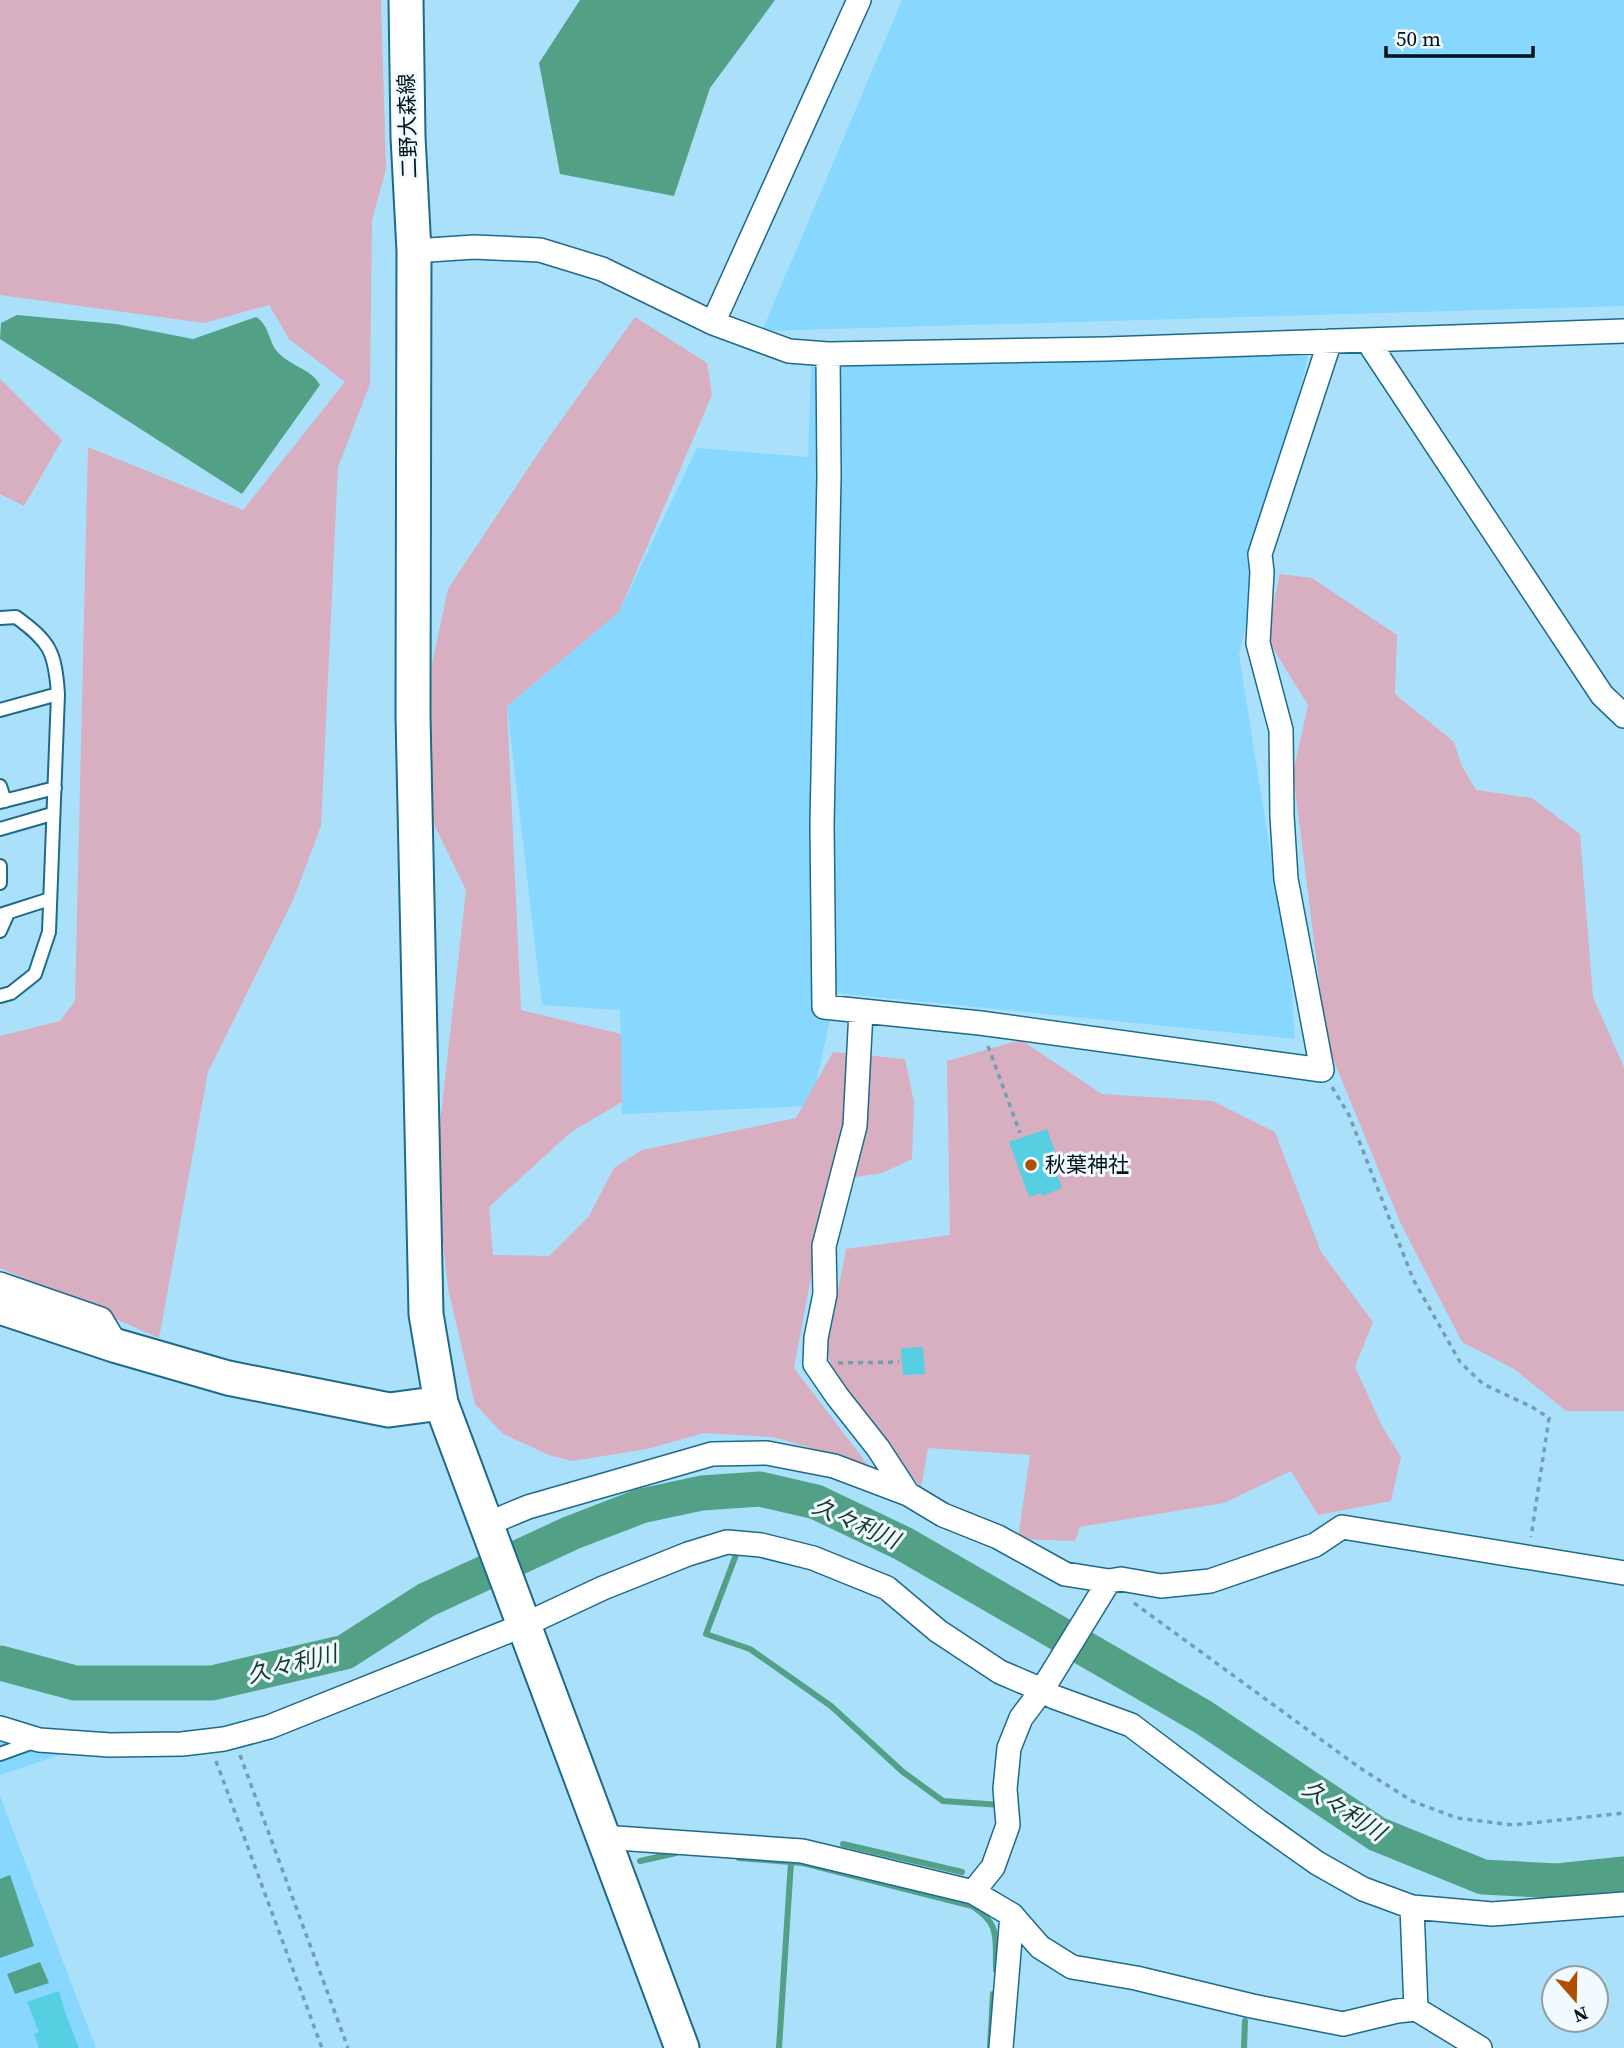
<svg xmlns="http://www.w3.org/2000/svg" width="1624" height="2048" font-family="'Source Serif 4','Noto Sans JP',serif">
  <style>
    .built { fill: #87d7fe }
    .green { fill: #d8aec1 }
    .water { fill: #52a187 }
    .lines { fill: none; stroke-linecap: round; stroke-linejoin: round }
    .stream { stroke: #52a187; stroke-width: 6 }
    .river { stroke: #52a187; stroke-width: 35 }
    .building { fill: #57cfe2 }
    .lane-casing { stroke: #1d6a89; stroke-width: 16 }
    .street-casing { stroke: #1d6a89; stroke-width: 26 }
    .secondary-casing { stroke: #1d6a89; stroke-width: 37 }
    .path { stroke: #749db3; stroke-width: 3.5; stroke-dasharray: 5 5; stroke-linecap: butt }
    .lane { stroke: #fff; stroke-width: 12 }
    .street { stroke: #fff; stroke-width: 23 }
    .secondary { stroke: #fff; stroke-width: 33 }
    .poi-dot { fill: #ae5000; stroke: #f1fafe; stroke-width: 2.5 }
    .labels { text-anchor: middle; stroke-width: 6; stroke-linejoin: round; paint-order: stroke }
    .street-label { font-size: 21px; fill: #01121b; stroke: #f1fafe }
    .poi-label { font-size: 21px; fill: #01121b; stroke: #f1fafe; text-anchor: start }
    .water-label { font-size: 23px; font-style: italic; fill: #163a2f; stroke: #f1fafe }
  </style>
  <rect width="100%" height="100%" fill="#abe0fb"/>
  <path class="built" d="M902,0H1624V306L762,331Z
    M1308,355L1239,655L1291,982L1295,1039L836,993L811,1106L622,1114L620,1010L542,1005L507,706L619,612L697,448L808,457L811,366Z
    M0,1733L75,1750L0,1775Z
    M0,1796L96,2048H0Z"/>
  <path class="green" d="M0,0H381L386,169L372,220L370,384L338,467L321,826L294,898L208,1072L159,1338L0,1268V1036L60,1021L75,1001L88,447L243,510L345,382L289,339L269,305L204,323L0,295Z
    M635,317L707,363L712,395L619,612L507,706L521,1010L621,1034L622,1102L571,1132L489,1207L493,1255L549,1256L589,1216L614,1168L642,1150L796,1118L833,1052L905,1059L914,1102L912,1159L882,1173L829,1181L794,1368L867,1464L773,1437L704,1433L647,1449L572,1461L549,1455L503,1434L475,1404L448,1288L435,1168L466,890L427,810L432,664L448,589L547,440Z
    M0,379L62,440L24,506L0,494Z
    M1280,574L1312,578L1397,635L1395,694L1454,742L1462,766L1476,790L1532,798L1580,834L1593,997L1624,1067V1411H1566L1514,1369L1462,1342L1400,1222L1327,1044L1293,773L1308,705L1266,637Z
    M1021,1040L1102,1094L1213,1101L1275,1132L1321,1252L1373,1322L1355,1367L1382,1426L1401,1457L1391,1501L1318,1515L1291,1471L1224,1503L1080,1527L1075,1541L1018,1539L1030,1455L928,1448L921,1488L832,1369L827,1349L846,1249L950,1235L947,1061Z"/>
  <path class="water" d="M580,0H775L710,88L674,196L560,174L539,63Z
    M17,315L116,324L193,339L256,317C269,325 268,339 276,350C288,366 311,368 320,385L242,494L0,339L1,323Z
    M10,1875L34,1946L0,1958V1879Z
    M40,1962L49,1983L15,1994L7,1974Z"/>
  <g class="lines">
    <path class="stream" d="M739,1547L706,1634L750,1649L831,1706L903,1772L943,1801L1001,1805
      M843,1844L962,1872
      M739,1858L803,1863L972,1906C1001,1924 995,1938 996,1970
      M640,1861L676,1853
      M779,2048L791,1862
      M990,2048L993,1994
      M1244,2048L1245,2021"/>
    <path class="river" d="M0,1663L75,1683H212L345,1652L426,1600L571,1533L641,1506L702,1493L760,1489L816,1502L904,1544L1203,1717L1377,1834L1483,1877L1557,1881L1624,1874"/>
  </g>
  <path class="building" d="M1047,1129L1057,1157L1051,1159L1062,1188L1042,1196L1041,1193L1029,1197L1009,1142Z
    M923,1347L925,1374L903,1375L901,1348Z
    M59,1991L65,2012L79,2048H39L34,2034L39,2032L27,2002Z"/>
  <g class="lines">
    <defs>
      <path id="lane" d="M0,618L16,617C50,642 55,651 58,694L49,932L35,974L11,993L0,996
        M0,710L58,694
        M0,786L5,801
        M0,802L55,788
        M0,829L52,814
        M0,866V883
        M0,915L50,899
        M0,931L8,913
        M0,1754L36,1741"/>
      <path id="street" d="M414,251L474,247L540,250L602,269L713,323L789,351L828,354L1106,349L1624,331
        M713,323L859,0
        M1367,340L1602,695L1624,716
        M828,354L829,476L822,825L824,1007L980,1023L1322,1070L1286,879L1282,816L1281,730L1258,643L1262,572L1260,554L1330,341
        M861,1011L855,1126L824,1246L825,1294L816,1338L815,1364L837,1396L878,1448L908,1494
        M0,1284L101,1319L117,1346
        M487,1524L528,1507L712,1454L767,1453L834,1466L908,1494L943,1515L998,1537L1065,1574L1109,1581L1121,1579L1161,1586L1210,1581L1315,1545L1342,1527L1624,1573
        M0,1728L39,1740L110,1745L182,1744L224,1739L269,1727L524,1625L603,1588L688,1554L727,1542L761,1545L813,1558L887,1588L938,1631L1000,1672L1042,1690L1054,1697L1131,1725L1258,1821L1317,1863L1363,1889L1412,1907L1492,1914L1624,1904
        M602,1837L802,1851L973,1892L1012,1915L1040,1947L1072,1967L1136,1978L1252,2006L1343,2024L1397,2011L1416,2009L1480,2048
        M973,1892L993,1867L1008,1825L1005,1789L1009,1748L1021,1718L1042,1690L1109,1581
        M1412,1907L1416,2009
        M1001,2048L1012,1915"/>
      <path id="secondary" d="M406,0L408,137L414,251L413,716L426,1314L441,1403L682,2048
        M0,1307L117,1346L228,1378L389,1410L441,1403"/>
    </defs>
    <use href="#lane" class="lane-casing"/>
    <use href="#street" class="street-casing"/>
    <use href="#secondary" class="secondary-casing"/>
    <path class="path" d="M988,1046L1020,1133
      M1332,1087L1349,1115L1413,1279L1460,1362L1483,1384L1532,1407L1549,1418L1531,1537
      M838,1363L899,1362
      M1134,1603L1360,1768L1412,1801L1457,1818L1513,1825L1624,1813
      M240,1755L348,2048
      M216,1761L322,2048"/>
    <use href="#lane" class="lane"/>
    <use href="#street" class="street"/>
    <use href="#secondary" class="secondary"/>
  </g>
  <circle class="poi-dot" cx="1031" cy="1165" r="7"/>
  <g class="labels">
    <g class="street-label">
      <text transform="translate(408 126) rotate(-92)" y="7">二野大森線</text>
    </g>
    <g class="poi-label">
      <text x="1045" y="1172">秋葉神社</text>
    </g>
    <g class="water-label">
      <text transform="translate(856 1523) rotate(24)" y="8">久々利川</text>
      <text transform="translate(292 1664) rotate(-14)" y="8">久々利川</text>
      <text transform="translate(1344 1810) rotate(32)" y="8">久々利川</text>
    </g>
  </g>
  <g transform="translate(1575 1999) rotate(160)"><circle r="33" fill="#f1fafe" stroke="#919da3" stroke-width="2"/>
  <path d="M0-5L12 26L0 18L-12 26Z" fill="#ae5000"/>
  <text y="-10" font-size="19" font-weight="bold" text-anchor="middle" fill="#01121b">N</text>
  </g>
  <path d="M1386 46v10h147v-10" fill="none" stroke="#01121b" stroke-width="3.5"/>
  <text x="1396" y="46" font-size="21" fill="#01121b" stroke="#f1fafe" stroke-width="5" paint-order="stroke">50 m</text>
</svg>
